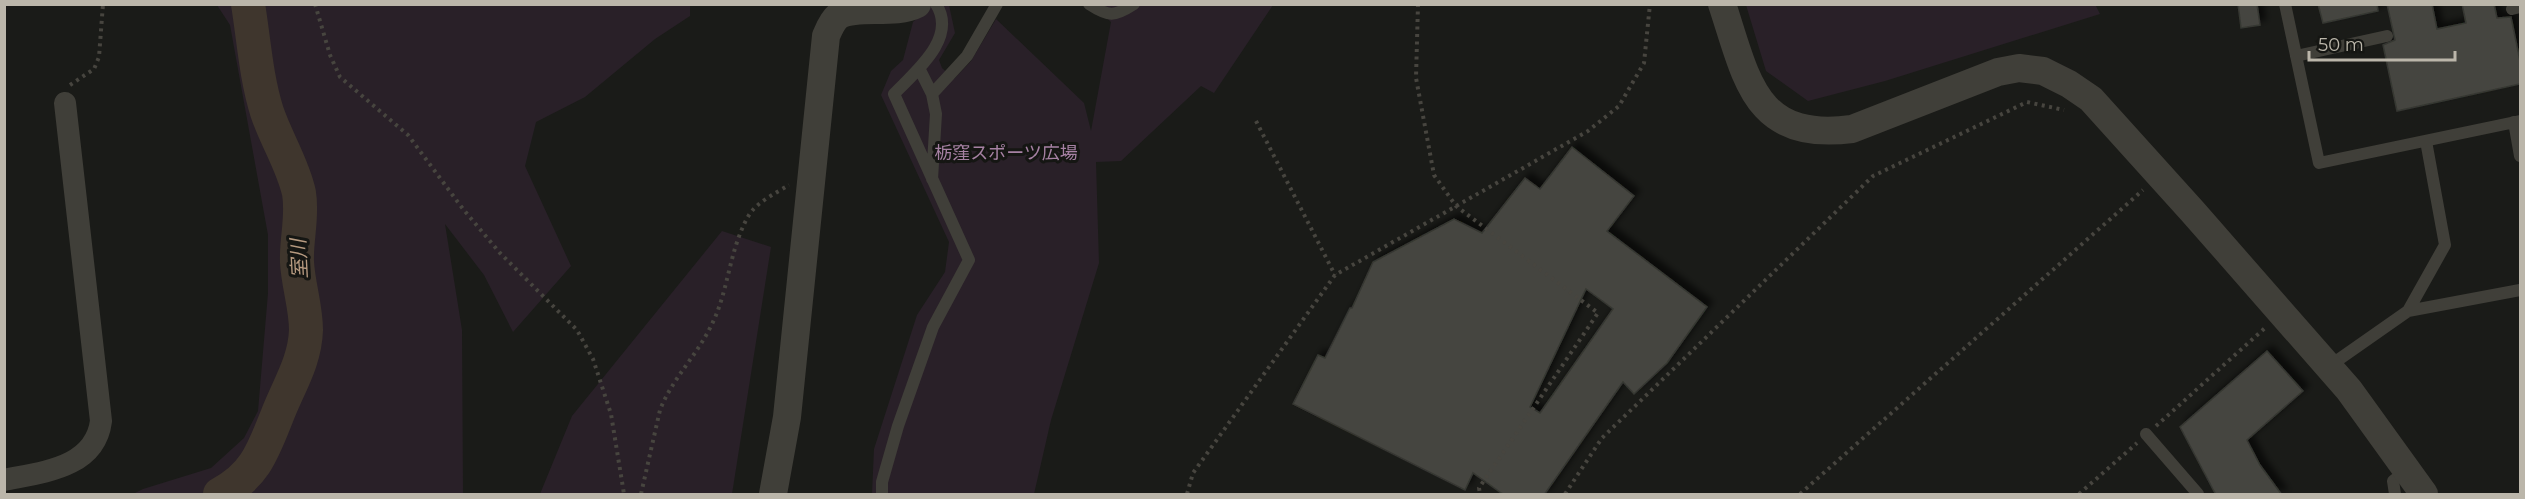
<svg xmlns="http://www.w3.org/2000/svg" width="2525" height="499" font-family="Montserrat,'Noto Sans JP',sans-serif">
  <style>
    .green { fill: #292028 }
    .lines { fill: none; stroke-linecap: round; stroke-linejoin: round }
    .river { stroke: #3f362d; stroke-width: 34 }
    .building { fill: #45453f; stroke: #363732; stroke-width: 1.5; fill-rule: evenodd; filter: url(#shadow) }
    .path { stroke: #47453f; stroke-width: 4; stroke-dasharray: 3 4.5; stroke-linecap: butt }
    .service { stroke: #403f39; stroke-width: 12 }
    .minor { stroke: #403f39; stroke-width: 22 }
    .tertiary { stroke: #403f39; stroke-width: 28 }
    .labels { text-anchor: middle; stroke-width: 6; stroke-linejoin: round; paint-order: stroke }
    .park-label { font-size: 18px; fill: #a681a3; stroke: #151613 }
    .water-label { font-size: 20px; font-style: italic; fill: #b69a80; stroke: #151613 }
  </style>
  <defs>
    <filter id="shadow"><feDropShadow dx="5.5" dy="-5.5" stdDeviation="3" flood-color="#0009"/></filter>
  </defs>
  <rect width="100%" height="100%" fill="#1a1b18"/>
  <path class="green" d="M2095,4L2100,14L1885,81L1808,101L1766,71L1746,5Z
    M217,5H690V16L655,39L585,97L536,122L525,166L571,266L513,332L484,275L445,224L462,330L463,494H133L143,489L211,468L244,438L258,411L268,293V235L230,25Z
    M931,5H949L955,33L939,60L942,68L954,79L971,61L996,19L1084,103L1091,131L1111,22L1093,5H1273L1214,93L1201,86L1121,161L1096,162L1099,263L1051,420L1034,494H872L874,449L917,315L945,272L949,242L881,95L891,71L903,60L913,22Z
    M722,231L771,247L732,494H540L572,416Z"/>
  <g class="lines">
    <path class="river" d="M220,494C255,476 263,451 277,416C288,387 305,362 306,330C306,307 298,284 297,262C296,239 303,217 299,193C293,165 276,139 267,112C256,77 254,41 248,4"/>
  </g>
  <path class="building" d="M2238,4H2257L2260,25L2241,28Z
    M2318,4H2377L2378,11L2323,23Z
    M2387,4H2432L2437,29L2466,23L2462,4H2494L2497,18L2511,17L2520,61V84L2397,111L2383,45L2395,40Z
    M1572,147L1634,196L1607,231L1707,307L1667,363L1634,394L1623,382L1544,495H1504L1473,473L1465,490L1293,404L1318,355L1325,358L1350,308H1352L1373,262L1454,219L1482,233L1525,178L1540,189ZM1586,289L1613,309L1540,413L1530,407Z
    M2267,351L2303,391L2247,440L2260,465L2282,495H2216L2180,427Z"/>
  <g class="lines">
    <path class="path" d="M315,4L330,55L340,77L408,135L463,209L500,253L577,330L593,359L611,414L624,494
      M1418,4L1416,78L1434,175L1456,206L1598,313L1479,488L1480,494
      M70,85L94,69L99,57L103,4
      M1256,121L1335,275
      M2156,426L2266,327
      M641,494L660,410C672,379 698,354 712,324C729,290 729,249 749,215C757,202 776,193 789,185
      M1187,494L1193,473L1335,275L1588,131L1619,106L1644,63L1650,4
      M1565,494L1602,438L1873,176L2027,102L2064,110
      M1800,494L2143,190
      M2079,494L2137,443"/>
    <path class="service" d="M1089,4C1109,17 1114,17 1134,4
      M2285,4L2319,163L2520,121
      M2512,9L2520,7
      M2296,56L2387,36
      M919,68L932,94L936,114L932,179
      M932,94L967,56L997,4
      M2514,122L2520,156
      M2408,311L2520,290
      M2328,367L2408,311L2445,245L2426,141
      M2146,434L2198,494
      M882,494V482L898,426L933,327L969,260L894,94C915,72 958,38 936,4
      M2395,494L2393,481L2407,470"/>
    <path class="minor" d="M4,480C43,472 95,468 101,421L65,103"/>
    <path class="tertiary" d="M1722,4C1747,79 1754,142 1852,129L1998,72L2019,68L2043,71L2069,84L2091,99L2193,212L2349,390L2424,494
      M773,494L787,417L826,36C829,29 832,21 838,16C856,4 894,16 917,4"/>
  </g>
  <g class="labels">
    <g class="park-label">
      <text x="1006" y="159">栃窪スポーツ広場</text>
    </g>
    <g class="water-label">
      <text transform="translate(299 259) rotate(-93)" y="7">室川</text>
    </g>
  </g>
  <rect width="2525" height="499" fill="none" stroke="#bbb6aa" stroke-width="12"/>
  <path d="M2309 51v9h146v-9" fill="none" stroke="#bbb6aa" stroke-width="3"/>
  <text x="2318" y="51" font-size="18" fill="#bbb6aa" stroke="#151613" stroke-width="4.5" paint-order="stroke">50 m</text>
</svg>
